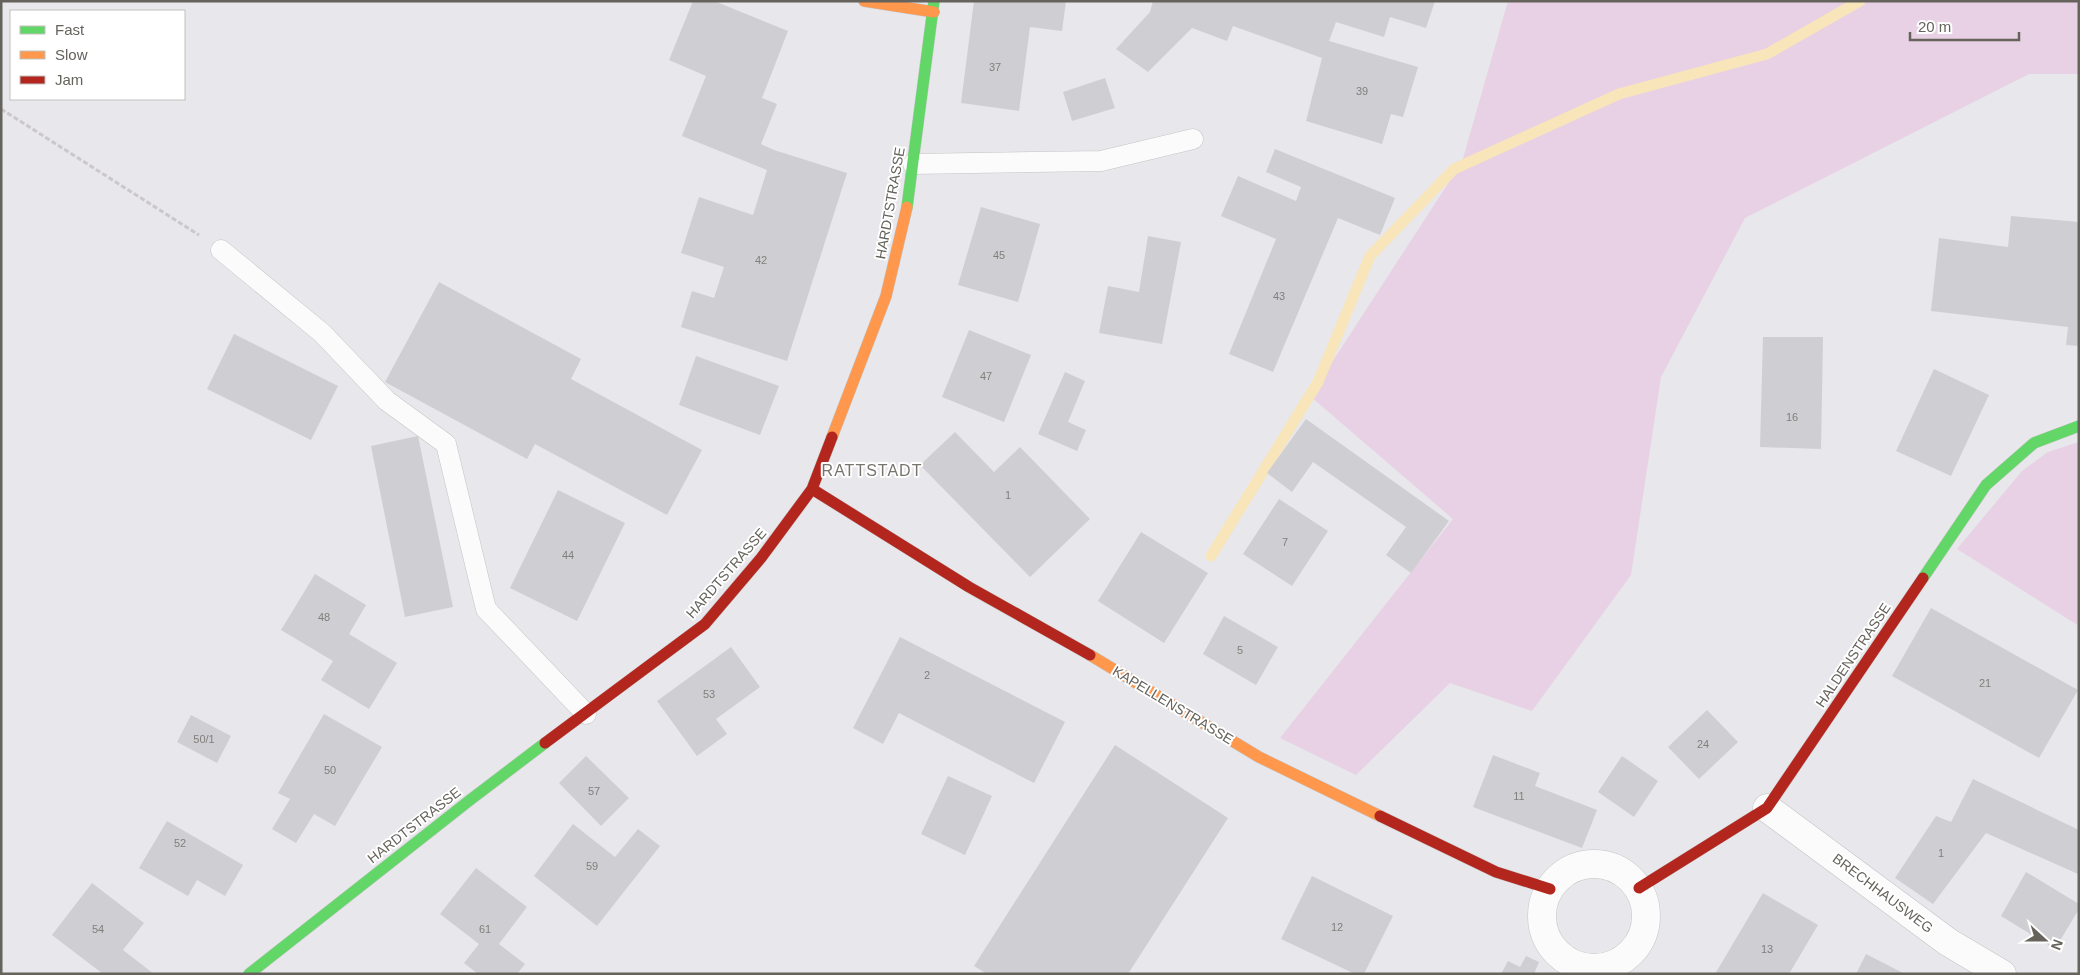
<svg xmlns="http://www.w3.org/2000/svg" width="2080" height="975" font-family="Helvetica,sans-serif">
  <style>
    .green { fill: #e8d1e4 }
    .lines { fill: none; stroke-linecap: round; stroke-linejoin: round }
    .stream { stroke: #f8e5ba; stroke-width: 11 }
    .building { fill: #cfcfd3 }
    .lane-casing { stroke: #c5c5c5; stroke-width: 21 }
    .street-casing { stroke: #c5c5c5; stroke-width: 29 }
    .fast-casing { stroke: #c6c6c6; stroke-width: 12 }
    .slow-casing { stroke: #c6c6c6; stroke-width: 12 }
    .jam-casing { stroke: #c6c6c6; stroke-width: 12 }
    .path { stroke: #ccc7c8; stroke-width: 3; stroke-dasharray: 5 2.5; stroke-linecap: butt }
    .lane { stroke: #fbfbfc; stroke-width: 20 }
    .street { stroke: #fbfbfc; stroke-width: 28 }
    .fast { stroke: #63d668; stroke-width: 11 }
    .slow { stroke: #ff974d; stroke-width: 11 }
    .jam { stroke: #b3261e; stroke-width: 11 }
    .labels { text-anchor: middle; stroke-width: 4; stroke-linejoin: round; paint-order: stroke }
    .number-label { font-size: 11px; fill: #807f7b }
    .street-label { font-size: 14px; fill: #65635c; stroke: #fff }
    .quarter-label { font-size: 16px; letter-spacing: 1px; fill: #77756d; stroke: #fff }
  </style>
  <rect width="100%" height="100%" fill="#e7e7ec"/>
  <path class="green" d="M1508,1H2079V74H2029L1745,218L1661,377L1631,575L1532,711L1450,683L1356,775L1280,738L1453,519L1310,396L1462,162Z
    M2079,442V626L1957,549L2022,471L2048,452Z"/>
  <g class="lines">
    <path class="stream" d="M1211,556L1318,382L1370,256L1454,169L1619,94L1767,54L1860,1"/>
  </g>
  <path class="building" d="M693,1H714L788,31L762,98L777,104L761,144L774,150L847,173L787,361L681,327L692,291L714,298L724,267L681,253L699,197L753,215L767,170L682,136L706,76L669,60Z
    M974,1H1066L1062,31L1030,27L1019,111L961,103Z
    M1153,1H1435L1426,28L1390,17L1384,37L1336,22L1329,41L1418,67L1403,117L1391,114L1382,144L1306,121L1322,58L1233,26L1227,41L1192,28L1148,72L1116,49L1150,12Z
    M1105,78L1115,108L1072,121L1063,92Z
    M1275,149L1395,198L1380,235L1338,218L1273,372L1229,354L1276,239L1221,216L1238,176L1296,201L1301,187L1266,172Z
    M981,207L1040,224L1018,302L958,285Z
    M2011,216L2079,222V346L2066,345L2068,327L1931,311L1939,238L2008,247Z
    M1148,236L1181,242L1162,344L1099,333L1108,286L1139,292Z
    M439,282L581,359L571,379L702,450L667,515L535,444L527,459L385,382Z
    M969,330L1031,355L1004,422L942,397Z
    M234,334L338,386L311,440L207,389Z
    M1763,337H1823L1821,449L1760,447Z
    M696,356L779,386L760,435L679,405Z
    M1934,369L1989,395L1951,476L1896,451Z
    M1065,372L1085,381L1068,422L1086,430L1077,451L1038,434Z
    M1306,419L1449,521L1411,573L1386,555L1406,527L1313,462L1292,492L1267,473Z
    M955,432L994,472L1020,447L1090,519L1030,577L920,465Z
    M418,436L453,607L405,617L371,446Z
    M558,490L625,523L577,621L510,588Z
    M1279,499L1328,531L1292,586L1243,554Z
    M1141,532L1208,573L1164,643L1098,601Z
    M315,574L366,605L349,634L397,663L369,709L321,680L333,661L281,630Z
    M1931,608L2078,690L2039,758L1892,676Z
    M1224,616L1278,647L1256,685L1203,654Z
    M900,637L1065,722L1034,783L899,713L883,744L853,728Z
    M731,647L760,687L716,719L727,734L697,756L657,701Z
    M1707,710L1738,742L1699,779L1668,747Z
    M324,714L382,747L335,826L314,814L296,843L272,829L290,799L278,793Z
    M191,715L231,736L217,763L177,742Z
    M1115,745L1228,818L1128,974H987L974,966Z
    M1493,755L1540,773L1535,786L1597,810L1582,848L1473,807Z
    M586,756L629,798L601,826L559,783Z
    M1622,756L1658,781L1634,817L1598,792Z
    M948,776L992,796L965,855L921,834Z
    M1973,779L2079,830L2078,874L1986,833L1933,904L1895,878L1936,816L1951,822Z
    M167,821L243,865L225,896L197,880L188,896L139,868Z
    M573,824L615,857L638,829L660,846L597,926L534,876Z
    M476,868L527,907L499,944L525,964L517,974H478L464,963L479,944L440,914Z
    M2026,872L2079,904V909L2055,949L2001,916Z
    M1312,876L1393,916L1364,974H1355L1281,939Z
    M92,883L144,923L123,950L154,974H103L52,935Z
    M1763,893L1818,925L1789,974H1715Z
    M1866,954L1905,974H1856Z
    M1526,956L1539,962L1534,974H1501L1508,961L1520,967Z"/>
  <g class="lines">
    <defs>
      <path id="lane" d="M913,164L1101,161L1193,139
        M221,250L322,333L387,401L446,444L486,609L586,714"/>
      <path id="street" d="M1767,808L1948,942L2002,974
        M1542 916a52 52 0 1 1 104 0a52 52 0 1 1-104 0Z"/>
      <path id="fast" d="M907,207L934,1
        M1923,578L1986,485L2034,443L2079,426
        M249,974L470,800L545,743"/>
      <path id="slow" d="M864,1L934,12
        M832,437L886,296L907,207
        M1090,655L1259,757L1380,816"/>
      <path id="jam" d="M812,489L969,587L1090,655
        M545,743L705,624L761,558L812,489L832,437
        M1380,816L1496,872L1550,889
        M1639,888L1767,808L1923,578"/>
    </defs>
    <use href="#lane" class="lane-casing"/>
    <use href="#street" class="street-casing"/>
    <use href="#fast" class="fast-casing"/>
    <use href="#slow" class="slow-casing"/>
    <use href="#jam" class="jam-casing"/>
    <path class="path" d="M1,109L199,235"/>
    <use href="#lane" class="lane"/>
    <use href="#street" class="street"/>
    <use href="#fast" class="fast"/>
    <use href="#slow" class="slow"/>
    <use href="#jam" class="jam"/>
  </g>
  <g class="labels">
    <g class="number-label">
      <text x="995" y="71">37</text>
      <text x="1362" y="95">39</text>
      <text x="999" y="259">45</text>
      <text x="761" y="264">42</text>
      <text x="1279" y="300">43</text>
      <text x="986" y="380">47</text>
      <text x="1792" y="421">16</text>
      <text x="1008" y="499">1</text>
      <text x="1285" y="546">7</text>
      <text x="568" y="559">44</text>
      <text x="324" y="621">48</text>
      <text x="1240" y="654">5</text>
      <text x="927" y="679">2</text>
      <text x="1985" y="687">21</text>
      <text x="709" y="698">53</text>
      <text x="204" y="743">50/1</text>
      <text x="1703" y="748">24</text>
      <text x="330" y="774">50</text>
      <text x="594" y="795">57</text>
      <text x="1519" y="800">11</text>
      <text x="180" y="847">52</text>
      <text x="1941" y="857">1</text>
      <text x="592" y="870">59</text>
      <text x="1337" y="931">12</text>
      <text x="98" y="933">54</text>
      <text x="485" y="933">61</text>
      <text x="1767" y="953">13</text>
    </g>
    <g class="street-label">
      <text transform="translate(890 203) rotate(-80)" y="5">HARDTSTRASSE</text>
      <text transform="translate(726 573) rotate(-49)" y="5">HARDTSTRASSE</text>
      <text transform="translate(1853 655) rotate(-56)" y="5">HALDENSTRASSE</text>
      <text transform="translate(1173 705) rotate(31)" y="5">KAPELLENSTRASSE</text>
      <text transform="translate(414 825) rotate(-38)" y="5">HARDTSTRASSE</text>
      <text transform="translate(1883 893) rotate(37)" y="5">BRECHHAUSWEG</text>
    </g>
    <g class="quarter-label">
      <text x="872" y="476">RATTSTADT</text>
    </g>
  </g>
  <rect width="2080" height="975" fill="none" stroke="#65635c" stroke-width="5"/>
  <rect x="10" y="10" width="175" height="90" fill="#ffffff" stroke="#c1c1be"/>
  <rect x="20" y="26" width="25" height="8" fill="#63d668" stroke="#c1c1be"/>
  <text x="55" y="35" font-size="15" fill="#65635c">Fast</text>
  <rect x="20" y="51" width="25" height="8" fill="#ff974d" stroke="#c1c1be"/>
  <text x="55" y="60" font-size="15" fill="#65635c">Slow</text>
  <rect x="20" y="76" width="25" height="8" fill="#b3261e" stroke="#c1c1be"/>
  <text x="55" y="85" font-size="15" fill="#65635c">Jam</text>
  <g transform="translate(2045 940) rotate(111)" stroke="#ffffff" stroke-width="4" paint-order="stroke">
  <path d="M0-4L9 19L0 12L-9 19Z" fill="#65635c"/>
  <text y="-8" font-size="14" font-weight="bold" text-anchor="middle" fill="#65635c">N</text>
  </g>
  <path d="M1910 32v8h109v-8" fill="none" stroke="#65635c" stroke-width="2.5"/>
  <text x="1918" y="32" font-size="15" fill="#65635c" stroke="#ffffff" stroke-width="4" paint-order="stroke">20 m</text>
</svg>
